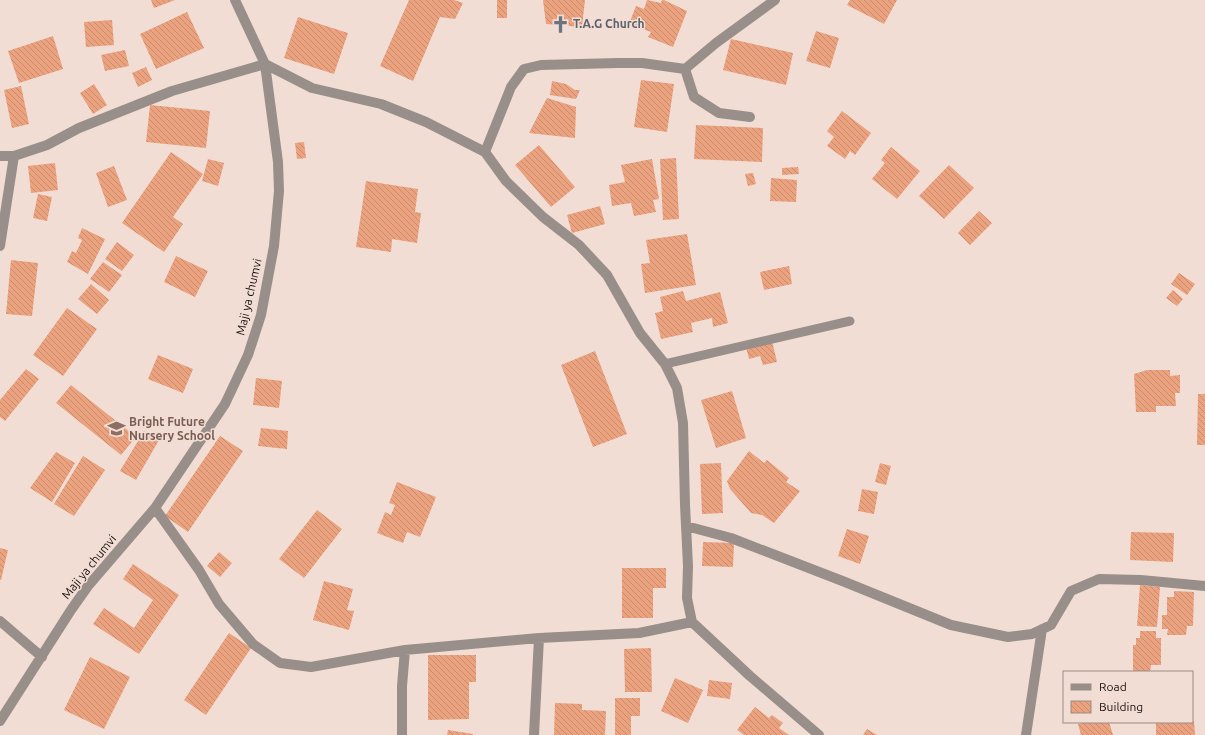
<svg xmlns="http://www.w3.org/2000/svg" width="1205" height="735" font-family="Ubuntu,sans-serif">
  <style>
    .building { fill: url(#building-back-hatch) }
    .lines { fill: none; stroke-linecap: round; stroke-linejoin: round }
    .service { stroke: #988f8b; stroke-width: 9 }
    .minor { stroke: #988f8b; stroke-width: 10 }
    .labels { text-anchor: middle; stroke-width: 3; stroke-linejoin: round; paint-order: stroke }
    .worship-label { font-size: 12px; font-weight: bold; fill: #5b616d; stroke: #f2ddd4; text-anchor: start }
    .street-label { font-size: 12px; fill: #18110e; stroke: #f2ddd4 }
    .education-label { font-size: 12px; font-weight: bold; fill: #785e54; stroke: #f2ddd4; text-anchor: start }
  </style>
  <defs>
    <pattern id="building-back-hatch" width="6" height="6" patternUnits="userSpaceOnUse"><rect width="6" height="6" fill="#eba27f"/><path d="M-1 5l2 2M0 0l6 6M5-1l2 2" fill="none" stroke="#c98a6d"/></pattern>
  </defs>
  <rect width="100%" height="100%" fill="#f2ddd4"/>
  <path class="building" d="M151,0H175L154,8Z
    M409,0H454L463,3L455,19L440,17L413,81L380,66Z
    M497,0H507V18H497Z
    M543,0H585L582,27L546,24Z
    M647,0L661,3L662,0H664L687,11L673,47L648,37L651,32L629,24L636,6L644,9Z
    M850,0H897L884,24L847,5Z
    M187,12L204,48L156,69L140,34Z
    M298,17L348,33L334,74L284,58Z
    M112,20L114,45L86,47L84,22Z
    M816,31L839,38L830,68L806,61Z
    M53,36L63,69L19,83L8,51Z
    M731,39L793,53L786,85L723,70Z
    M125,50L129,66L105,71L101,55Z
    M146,67L152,80L138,87L132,73Z
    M641,80L674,84L667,132L634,127Z
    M552,81L566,84L575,90H580L576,99L550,95Z
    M94,84L107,105L93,114L80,93Z
    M21,86L29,124L12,128L4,90Z
    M547,98L576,107L575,138L529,133Z
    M150,105L210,111L206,148L146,142Z
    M842,111L871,133L855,155L850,151L845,159L827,146L834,137L827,131Z
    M696,125L763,128L762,162L694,159Z
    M304,142L306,158L297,159L295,143Z
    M539,145L575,187L551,207L515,165Z
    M891,147L920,171L897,199L872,179L885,163L881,160Z
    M171,152L203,174L173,217L183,224L164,252L122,223Z
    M676,158L679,219L663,220L660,159Z
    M208,159L224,163L218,186L202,181Z
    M652,159L659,199L653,200L656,212L634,216L631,203L612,206L609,185L625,182L621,165Z
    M55,163L58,190L31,193L28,166Z
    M949,165L974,188L944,219L919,196Z
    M114,166L127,200L108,207L96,173Z
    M798,167L799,174L782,175V168Z
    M753,173L756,184L748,186L745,174Z
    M771,178L797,180L796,202L770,201Z
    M366,181L418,189L415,212L421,213L417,243L392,239L391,252L356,247Z
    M38,194L52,197L47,221L33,218Z
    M600,206L605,224L572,233L567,215Z
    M979,211L992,223L970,245L958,233Z
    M82,228L105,239L88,274L67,262L72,251L76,253L82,240L78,238Z
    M687,234L696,285L645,293L641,264L650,263L646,240Z
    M117,242L134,255L122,271L105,259Z
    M176,256L208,271L195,297L164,282Z
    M11,260L38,263L32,316L6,314Z
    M103,262L122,275L109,292L90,279Z
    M789,266L792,284L764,290L760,272Z
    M1179,273L1195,284L1187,295L1171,284Z
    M91,284L109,300L97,314L78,299Z
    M1173,290L1183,299L1177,306L1166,298Z
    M683,291L686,301L720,292L728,323L713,327L712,318L691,323L693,332L661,339L655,313L663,311L660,297Z
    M67,308L97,329L63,376L33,355Z
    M772,341L777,362L763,365L760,356L749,359L746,347Z
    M595,351L627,434L593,447L561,365Z
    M158,355L193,369L183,393L148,379Z
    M26,369L39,379L5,421L0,417V400Z
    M1147,370H1170V376L1180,375V393H1175L1176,406H1156V412H1136L1134,374Z
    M256,378L282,381L279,408L253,405Z
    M71,385L136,437L121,455L56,403Z
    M732,391L746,438L716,448L701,400Z
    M1198,394H1205V445H1197Z
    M261,428L288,431L287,449L258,446Z
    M144,431L159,440L136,480L120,471Z
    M220,436L243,451L188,532L165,516Z
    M749,451L764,463L767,460L789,478L786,482L800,491L774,523L762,515L751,513L730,489L727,481Z
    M56,452L75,463L52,502L30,488Z
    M83,456L105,470L74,516L54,504Z
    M721,463L723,513L702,514L700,464Z
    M880,463L891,466L886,485L875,482Z
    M397,482L436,497L420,537L407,532L403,543L377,533L385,512L391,515L395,505L389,503Z
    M862,489L878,492L874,514L858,511Z
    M317,510L342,529L304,578L279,559Z
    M847,529L869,536L860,564L838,556Z
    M1131,532L1174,533L1173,562L1130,560Z
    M703,542L734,543L733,567L702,566Z
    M0,548L8,550L1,580H0Z
    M219,552L232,563L220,577L207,566Z
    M133,564L179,595L139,654L93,624L104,608L134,628L153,600L123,579Z
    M622,568H666V588H653V618H622Z
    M324,581L353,589L347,610L354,611L349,630L313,620Z
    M1140,585L1160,587L1157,627L1137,626Z
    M1174,591L1194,592L1193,626H1187L1186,635H1167L1168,629H1162V615H1167V597H1174Z
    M1140,631H1156V638H1161V665H1151L1150,672H1133V645H1136V638H1140Z
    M229,633L251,648L206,715L184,700Z
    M651,648L652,692H625L624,649Z
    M428,655H476V682H469V719L428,720Z
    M90,657L130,677L104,729L64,710Z
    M675,678L703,690L688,723L661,711Z
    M709,680L732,683L730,699L707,696Z
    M615,698H640V716H631V735H615Z
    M555,703L582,704V710L606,711L605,735H554Z
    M755,707L769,718L772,715L783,723L779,728L789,735H744L737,730Z
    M1192,721H1194L1195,735H1156V722Z
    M1087,722H1109L1113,735H1081L1078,724Z
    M867,729L877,735H863Z
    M448,730L473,734V735H447Z"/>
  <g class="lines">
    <path class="service" d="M665,364L850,321"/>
    <path class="minor" d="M685,69L694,97L719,113L750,117
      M485,152L511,87L524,69L541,65L618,63H642L685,69L716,43L775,0
      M0,156H14L47,145L79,128L172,91L265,64L312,88L381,104L426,122L485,152L506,181L543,217L579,245L607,275L640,333L665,364L677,388L683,423L685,505L688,566L687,598L692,622L750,676L819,735
      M0,246L14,156
      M155,508L199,570L219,604L253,644L280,663L311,667L405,650L539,638L639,633L692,622
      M686,526L731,538L845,582L951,625L1008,637L1032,634L1051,625L1071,591L1099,579L1141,580L1205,586
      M0,621L42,657
      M0,721L71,610L88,586L155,508L225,404L248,355L261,315L274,246L279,191L278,162L265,64L235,0
      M402,735V686L405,650
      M534,735L539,638
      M1026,735L1042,629"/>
  </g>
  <defs>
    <symbol id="church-bare" viewBox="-9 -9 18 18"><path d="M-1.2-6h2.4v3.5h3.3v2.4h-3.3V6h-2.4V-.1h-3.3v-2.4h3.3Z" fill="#6b7280" stroke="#f2ddd4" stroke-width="2.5" paint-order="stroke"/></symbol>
    <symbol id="school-bare" viewBox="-9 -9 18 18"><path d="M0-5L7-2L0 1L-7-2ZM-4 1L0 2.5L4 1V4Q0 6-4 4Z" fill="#8d6e63" stroke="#f2ddd4" stroke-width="2.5" paint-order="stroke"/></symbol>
  </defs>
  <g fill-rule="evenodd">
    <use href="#church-bare" x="548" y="12" width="25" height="25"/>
    <use href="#school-bare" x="104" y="416" width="25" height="25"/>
  </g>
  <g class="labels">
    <g class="worship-label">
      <text x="573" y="28">T.A.G Church</text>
    </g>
    <g class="street-label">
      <text transform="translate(249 297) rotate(-77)" y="4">Maji ya chumvi</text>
      <text transform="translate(89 567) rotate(-51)" y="4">Maji ya chumvi</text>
    </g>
    <g class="education-label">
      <text x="129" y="426">Bright Future<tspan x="129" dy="14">Nursery School</tspan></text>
    </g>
  </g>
  <rect x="1063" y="671" width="130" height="52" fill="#f2ddd4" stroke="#9b8b85"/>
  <rect x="1071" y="684" width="20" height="6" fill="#988f8b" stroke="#9b8b85"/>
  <text x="1099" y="691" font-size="12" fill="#18110e">Road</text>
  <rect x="1071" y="701" width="20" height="12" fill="url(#building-back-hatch)" stroke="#9b8b85"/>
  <text x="1099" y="711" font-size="12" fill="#18110e">Building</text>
</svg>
